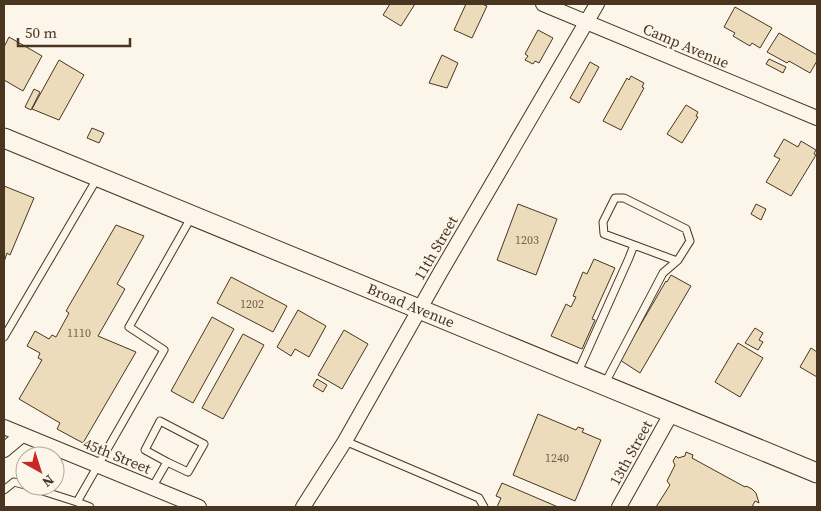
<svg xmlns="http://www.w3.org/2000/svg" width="821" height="511" font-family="'Source Serif 4',serif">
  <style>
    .building { fill: #ecdcbc; stroke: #4a3520 }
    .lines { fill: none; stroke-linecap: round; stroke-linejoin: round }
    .service-casing { stroke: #4a3520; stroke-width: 9 }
    .minor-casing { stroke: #4a3520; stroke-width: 16 }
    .secondary-casing { stroke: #4a3520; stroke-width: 21 }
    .service { stroke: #fbf6e9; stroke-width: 7 }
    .minor { stroke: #fbf6e9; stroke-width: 14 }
    .secondary { stroke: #fbf6e9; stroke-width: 19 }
    .labels { text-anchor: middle; stroke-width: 4; stroke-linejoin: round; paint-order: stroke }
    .number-label { font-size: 12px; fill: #725f47 }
    .street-label { font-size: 15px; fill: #4a3520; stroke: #fbf6e9 }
  </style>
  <rect width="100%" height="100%" fill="#fbf6e9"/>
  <path class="building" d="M390,4H415L401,26L383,15Z
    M466,4H482L487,6L472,38L454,30Z
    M735,7L772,28L760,48L752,43L750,46L733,36L735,33L724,27Z
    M538,30L553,38L539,63L535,61L533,64L525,60L528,56L525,54Z
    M779,33L817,55V61L810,73L789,61L787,63L767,52Z
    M9,37L42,56L23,91L4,80V47Z
    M442,55L458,63L447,88L429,83Z
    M769,59L786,67L783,73L766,64Z
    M59,60L84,75L59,120L32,109Z
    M590,62L599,67L579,103L570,98Z
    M631,76L644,83L642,87L644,88L621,130L603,121L627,78L629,80Z
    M34,89L40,92L31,110L25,107Z
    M686,105L698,112L696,116L698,117L682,143L667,134Z
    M92,128L104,133L99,143L87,138Z
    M784,139L798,147L801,141L816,150L814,154L816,155L791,196L766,182L780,159L774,156Z
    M4,186L34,198L10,255L7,253L4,262Z
    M518,204L557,219L536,275L497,260Z
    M756,204L766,209L761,220L751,214Z
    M116,225L144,236L117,284L125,289L98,336L136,352L83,443L57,429L60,423L19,399L42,360L38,358L40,353L27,346L35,331L49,339L52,335L56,337L69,313L66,311Z
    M594,259L615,268L592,319L595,320L582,349L551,336L566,304L571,307L576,297L573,296L583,272L587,274Z
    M671,275L691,286L640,373L620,360L666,281L667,282Z
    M231,277L287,306L273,332L217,303Z
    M298,310L326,326L309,357L295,349L291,356L277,347Z
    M212,317L234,329L193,403L171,391Z
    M755,328L763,333L759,340L763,342L758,350L745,343Z
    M344,330L368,344L342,389L318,375Z
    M243,334L264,345L223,419L202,408Z
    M738,343L763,358L740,397L715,382Z
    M811,348L817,352V377L800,367Z
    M317,379L327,385L323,392L313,386Z
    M538,414L576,430L578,427L584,429L582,432L601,440L575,501L513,475Z
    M686,452L693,455L692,458L745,487L746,486L752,489L756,493L759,503L755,501L752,507H656L670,485L667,481L675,465L673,461L676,456L678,458L685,456Z
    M502,483L558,507H497L501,498L496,496Z"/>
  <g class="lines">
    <defs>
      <path id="service" d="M634,245L677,261
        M4,337L98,177
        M577,374L629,258L634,245L604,234L603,222L615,198H624L686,229L690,241L678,260L663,273L604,385
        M345,441L479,498L484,507
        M27,486L77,502
        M152,488L167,462L188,472L204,444L160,421L145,450L167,462
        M4,490L14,482L25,485
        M90,507L77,502L164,350L129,327L192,216"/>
      <path id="minor" d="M543,4L817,118
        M4,427L199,507
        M4,450L22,435
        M303,507L345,441L440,273L597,4
        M619,507L671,414"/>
      <g id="secondary">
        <path id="s1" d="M4,138L817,473"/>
      </g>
    </defs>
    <use href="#service" class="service-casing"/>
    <use href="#minor" class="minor-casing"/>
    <use href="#secondary" class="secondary-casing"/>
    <use href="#service" class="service"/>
    <use href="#minor" class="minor"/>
    <use href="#secondary" class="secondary"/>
  </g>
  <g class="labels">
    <g class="number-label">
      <text x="527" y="244">1203</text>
      <text x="252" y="308">1202</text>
      <text x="79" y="337">1110</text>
      <text x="557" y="462">1240</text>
    </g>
    <g class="street-label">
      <text transform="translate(686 46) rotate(23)" y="5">Camp Avenue</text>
      <text transform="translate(436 248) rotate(-60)" y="5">11th Street</text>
      <text dy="5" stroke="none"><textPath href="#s1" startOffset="440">Broad Avenue</textPath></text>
      <text transform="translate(631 453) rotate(-61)" y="5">13th Street</text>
      <text transform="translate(117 456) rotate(22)" y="5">45th Street</text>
    </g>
  </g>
  <rect width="821" height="511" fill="none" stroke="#4a3520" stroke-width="10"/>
  <g transform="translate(40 471) rotate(141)"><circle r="24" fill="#fbf6e9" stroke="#b4a999"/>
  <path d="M0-4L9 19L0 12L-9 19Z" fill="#c62828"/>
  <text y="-8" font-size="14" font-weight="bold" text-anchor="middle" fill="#4a3520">N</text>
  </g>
  <path d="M18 38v8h112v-8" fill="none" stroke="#4a3520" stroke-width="2.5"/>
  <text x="25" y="38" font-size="15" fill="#4a3520" stroke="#fbf6e9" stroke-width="4" paint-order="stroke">50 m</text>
</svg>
